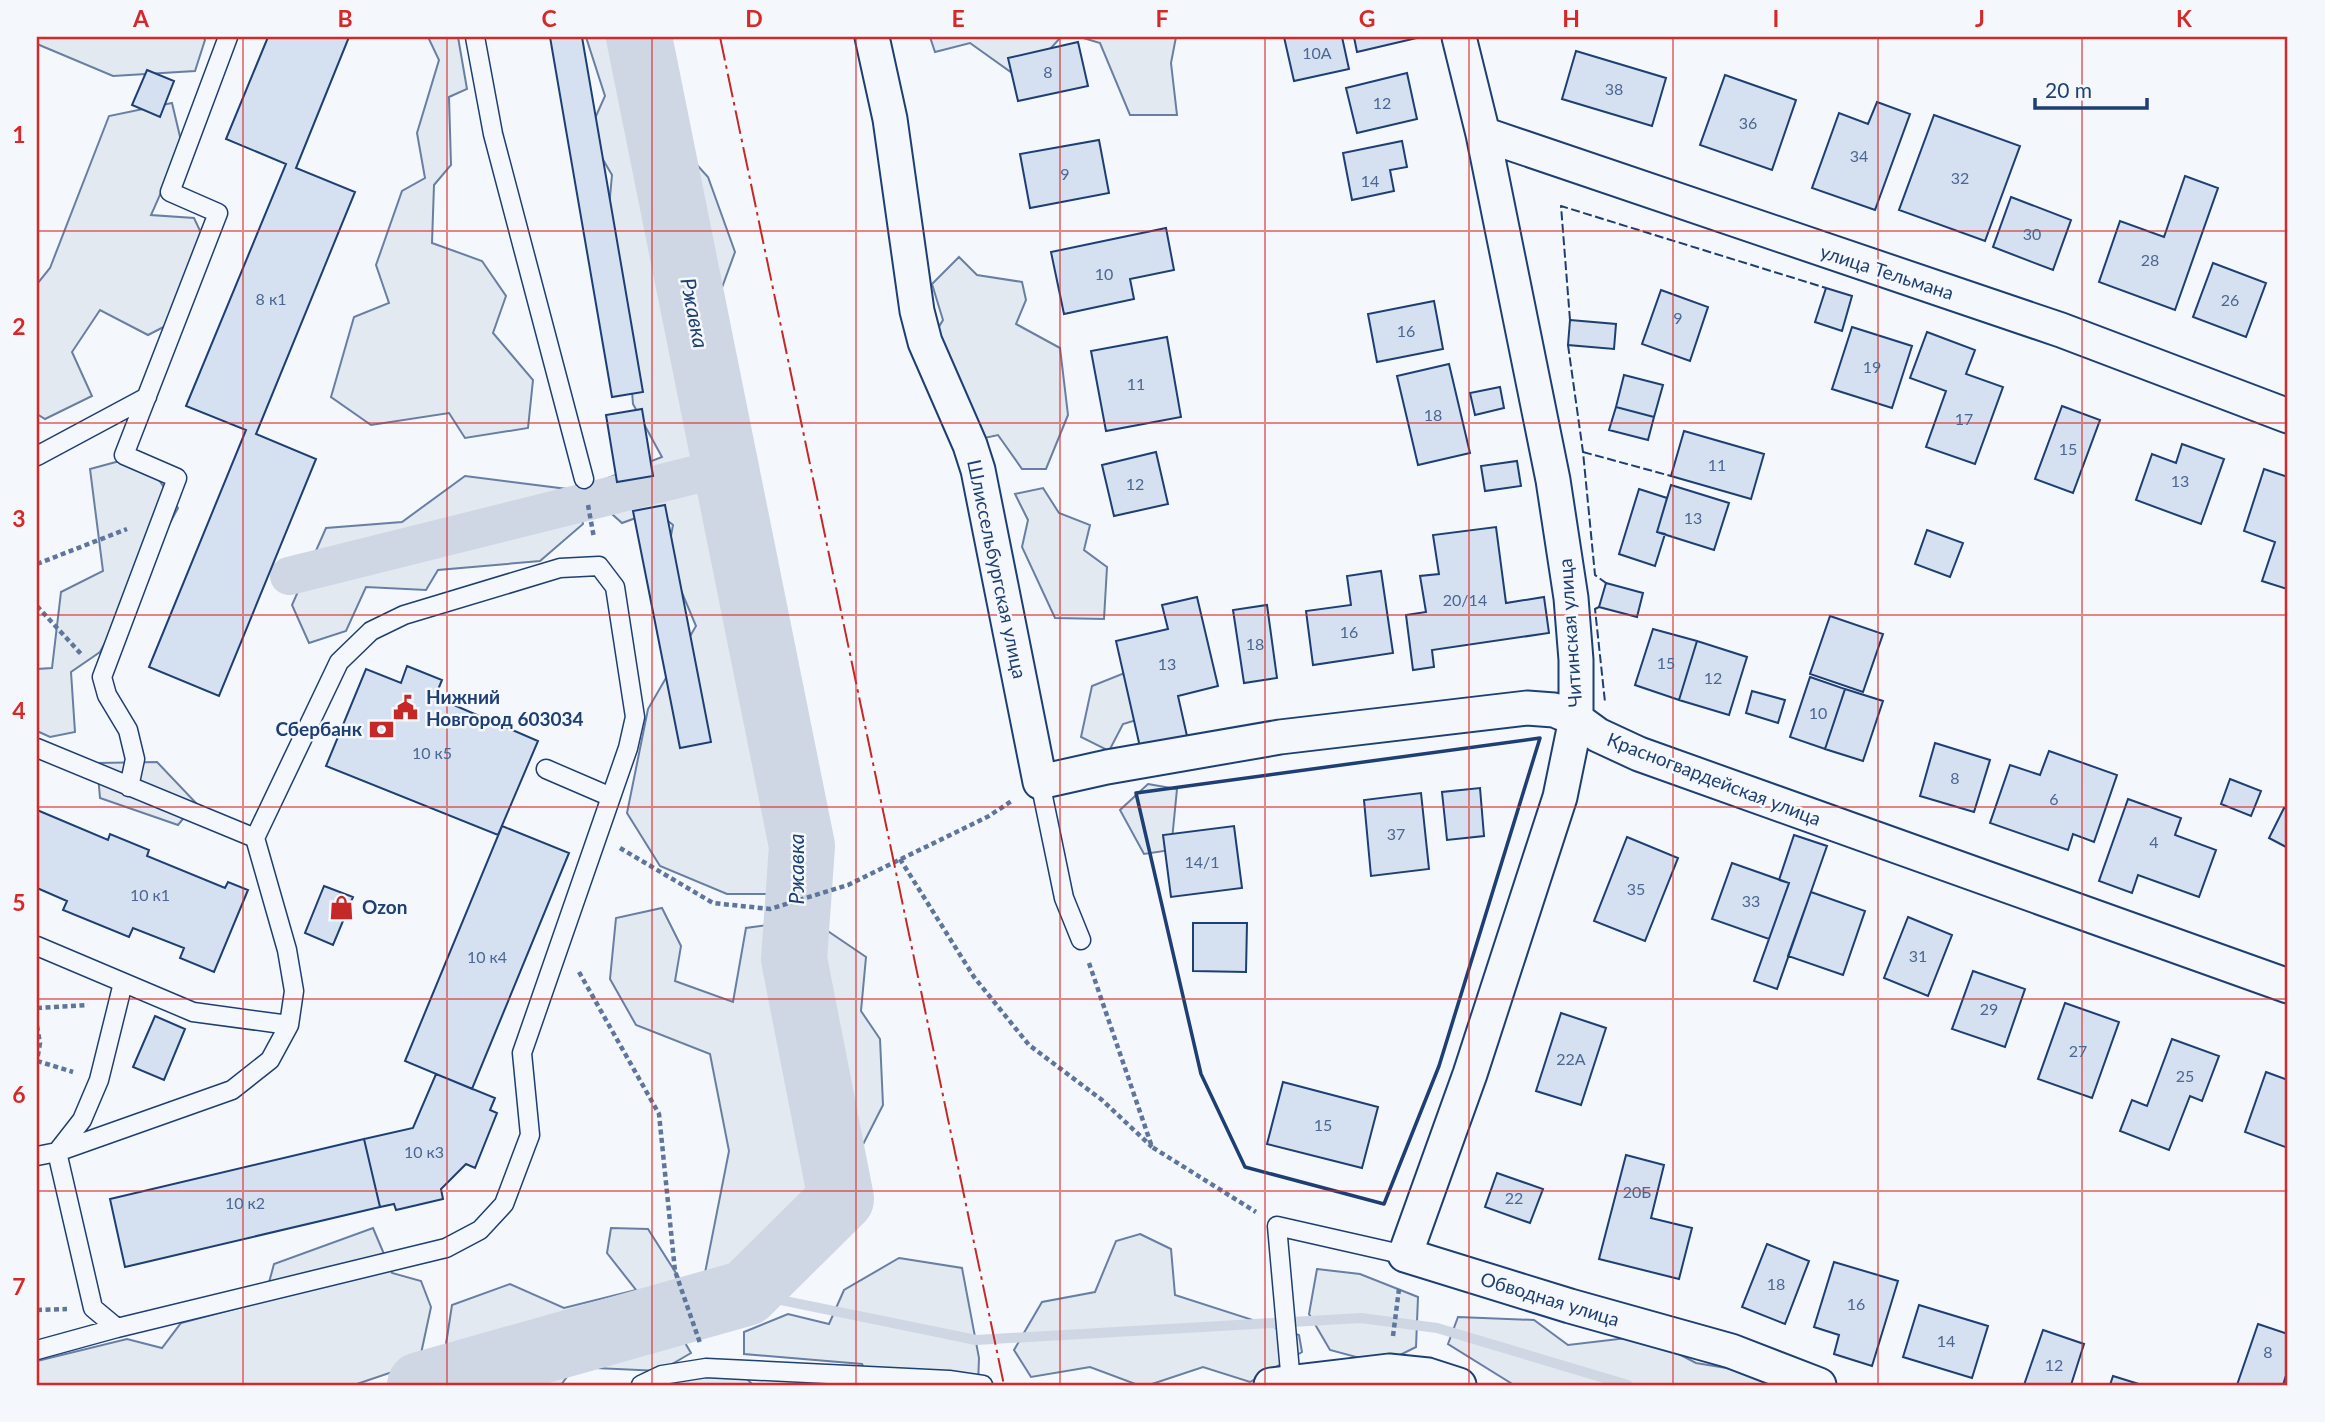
<svg xmlns="http://www.w3.org/2000/svg" width="2325" height="1422" font-family="Lato,sans-serif">
  <style>
    .green { fill: #e3e9f0; stroke: #687fa3; stroke-width: 2 }
    .lines { fill: none; stroke-linecap: round; stroke-linejoin: round }
    .stream { stroke: #cfd7e4; stroke-width: 10 }
    .canal { stroke: #cfd7e4; stroke-width: 38 }
    .river { stroke: #cfd7e4; stroke-width: 66 }
    .building { fill: #d5e0f0; stroke: #1d3f73; stroke-width: 2 }
    .service-casing { stroke: #1d3f73; stroke-width: 21 }
    .minor-casing { stroke: #1d3f73; stroke-width: 37 }
    .path { stroke: #5e769c; stroke-width: 4.5; stroke-dasharray: 5 3.5; stroke-linecap: butt }
    .service { stroke: #f4f7fb; stroke-width: 18 }
    .minor { stroke: #f4f7fb; stroke-width: 33 }
    .fence { stroke: #1d3f73; stroke-width: 2; stroke-dasharray: 9 3.5; stroke-linecap: butt }
    .wall { stroke: #1d3f73; stroke-width: 3.5 }
    .power { stroke: #c62828; stroke-width: 2; stroke-dasharray: 24 5 3.5 5; stroke-linecap: butt }
    .grid { fill: none; stroke: #d62828; stroke-width: 2; stroke-opacity: 0.55 }
    .labels { text-anchor: middle; stroke-width: 5; stroke-linejoin: round; paint-order: stroke }
    .number-label { font-size: 16px; fill: #4b6792 }
    .street-label { font-size: 19px; fill: #1d3f73; stroke: #f4f7fb }
    .poi-label { font-size: 19px; font-weight: bold; fill: #1d3f73; stroke: #f4f7fb; text-anchor: start }
    .water-label { font-size: 21px; font-style: italic; fill: #1d3f73; stroke: #f4f7fb }
    .neatline { fill: none; stroke: #d62828; stroke-width: 2.5 }
    .grid-label { font-size: 23px; text-anchor: middle; font-weight: bold; fill: #d62828 }
  </style>
  <rect width="100%" height="100%" fill="#f4f7fb"/>
  <path class="green" d="M37,37H203L205,40L195,71L113,76L37,44Z
    M428,37H458L467,89L449,97L451,165L434,185L432,243L482,261L506,296L493,333L533,380L528,428L465,438L449,413L371,425L331,397L354,317L389,303L376,265L402,191L425,178L417,133L439,60Z
    M586,37H651L656,54L632,94L708,177L735,252L686,386L709,414L726,493L715,524L741,578V616L780,674L768,720L810,825L784,894H727L660,866L627,813L648,709L696,626L667,557L673,525L655,511L622,523L603,506V480L662,457L633,404L627,325L604,262L612,175L588,134L605,96Z
    M930,37H1061L1022,80L970,43L935,52Z
    M1080,37H1176L1171,63L1177,115H1130L1100,43Z
    M172,103L182,145L151,215L194,218L211,254L187,315L148,335L100,310L72,352L92,396L45,419L37,414V284L50,268L109,116Z
    M959,257L977,275L1022,282L1026,300L1016,324L1060,348L1068,415L1046,469H1022L998,435L961,443L930,341L943,320L932,284Z
    M142,455L178,508L100,652L71,672L75,732L50,737L37,731V669L52,668L61,592L103,571L90,469Z
    M465,476L575,490L583,524L540,561L438,570L426,590L366,587L346,631L309,643L292,605L326,528L402,522Z
    M1043,488L1059,513L1090,525L1084,550L1107,567L1104,619L1055,618L1022,547L1028,520L1015,494Z
    M1147,664L1163,712L1123,724L1109,751L1081,737L1092,686Z
    M157,762L196,803L178,825L100,798L97,763Z
    M1148,784L1177,789L1171,850L1144,854L1120,810Z
    M662,908L681,946L675,981L733,1002L746,928L810,919L866,957L861,1011L880,1039L883,1105L849,1172V1220L770,1277L758,1309L722,1314L704,1278L729,1151L710,1054L636,1025L610,979L616,918Z
    M373,1228L392,1273L421,1281L431,1307L419,1363L354,1385H37V1361L127,1339L162,1348L181,1323L264,1301L274,1264Z
    M611,1228L648,1229L688,1292L675,1326L691,1353L660,1371L574,1367L561,1385H517L475,1378L446,1344L452,1305L510,1284L564,1308L636,1290L607,1253Z
    M1140,1234L1171,1249L1175,1295L1299,1335L1302,1352L1250,1382L1203,1367L1149,1385H1138L1090,1367L1031,1377L1014,1350L1042,1302L1095,1292L1116,1241Z
    M899,1258L962,1268L979,1358L978,1385H872L862,1364L744,1354V1332L788,1314L829,1324L844,1290Z
    M1317,1269L1360,1274L1418,1297L1416,1347L1382,1364L1330,1350L1309,1314Z
    M1458,1317L1534,1320L1568,1345L1644,1336L1696,1363L1757,1373L1781,1385H1514L1448,1344Z
    M728,1360L753,1385H677L680,1369Z"/>
  <g class="lines">
    <path class="stream" d="M746,1293L976,1340L1361,1318L1437,1328L1628,1385"/>
    <path class="canal" d="M289,576L726,467"/>
    <path class="river" d="M420,1385L746,1293L841,1199L794,959L802,846L639,37"/>
  </g>
  <path class="building" d="M268,37H349L296,168L355,192L256,434L316,459L219,696L149,667L246,430L186,406L286,164L226,139Z
    M550,37H582L643,392L612,397Z
    M1284,37H1342L1349,69L1294,81Z
    M1354,37H1421L1357,52Z
    M1078,42L1088,86L1018,101L1008,58Z
    M1576,51L1666,78L1652,126L1562,99Z
    M147,70L174,81L160,117L132,105Z
    M1407,73L1417,119L1357,133L1346,88Z
    M1725,75L1796,100L1772,170L1700,145Z
    M1877,102L1910,114L1875,210L1812,188L1839,113L1868,124Z
    M1934,115L2020,146L1985,241L1899,210Z
    M1099,140L1109,193L1030,208L1020,154Z
    M1402,141L1407,167L1390,170L1394,191L1352,200L1343,153Z
    M2185,176L2218,188L2175,310L2099,282L2120,221L2164,237Z
    M2011,197L2071,220L2053,270L1993,247Z
    M1166,228L1174,270L1130,279L1134,299L1064,314L1051,252Z
    M2213,263L2266,283L2246,337L2193,317Z
    M1826,288L1852,296L1842,331L1815,322Z
    M1661,290L1708,307L1690,361L1642,344Z
    M1434,301L1443,349L1377,362L1368,314Z
    M1570,320L1616,324L1614,349L1568,345Z
    M1852,327L1912,346L1892,408L1832,389Z
    M1927,332L1975,350L1966,374L2003,387L1975,464L1926,447L1946,391L1910,378Z
    M1167,337L1181,417L1106,431L1091,351Z
    M1449,364L1470,453L1418,465L1397,376Z
    M1624,375L1663,385L1654,417L1616,407Z
    M1500,387L1504,408L1475,415L1470,393Z
    M2062,406L2100,420L2073,493L2035,479Z
    M1616,407L1654,417L1648,440L1609,430Z
    M642,409L653,476L617,482L606,415Z
    M1684,431L1764,454L1751,499L1671,476Z
    M2182,444L2224,459L2201,524L2136,500L2152,454L2176,463Z
    M1156,452L1168,504L1114,516L1102,465Z
    M1517,461L1521,486L1485,491L1481,466Z
    M2264,469L2288,477L2287,589L2262,581L2275,542L2244,531Z
    M1671,485L1729,503L1714,550L1657,532Z
    M1639,489L1667,498L1657,532L1665,534L1655,566L1619,554Z
    M665,505L711,742L680,748L633,511Z
    M1496,527L1506,603L1544,597L1549,633L1432,650L1434,667L1413,670L1406,615L1426,612L1420,576L1439,574L1433,535Z
    M1927,530L1963,543L1950,577L1915,564Z
    M1381,571L1393,653L1313,665L1306,611L1351,605L1347,576Z
    M1606,583L1643,593L1637,617L1599,607Z
    M1197,597L1218,686L1178,696L1187,736L1140,747L1116,641L1168,629L1162,605Z
    M1267,605L1277,678L1244,683L1233,610Z
    M1830,616L1883,634L1863,692L1810,674Z
    M1653,629L1697,641L1679,700L1635,685Z
    M1697,641L1747,657L1729,715L1679,700Z
    M407,666L442,680L435,697L538,741L498,835L326,766L366,669L401,683Z
    M1810,677L1845,689L1825,749L1790,737Z
    M1845,689L1883,701L1863,761L1825,749Z
    M1752,691L1785,700L1778,723L1746,713Z
    M1935,743L1990,760L1974,812L1920,796Z
    M2049,751L2117,775L2094,842L2073,834L2068,850L1990,823L2010,765L2040,775Z
    M2230,779L2261,791L2251,816L2221,804Z
    M1480,788L1484,836L1447,840L1442,792Z
    M1421,793L1429,869L1371,876L1364,800Z
    M2128,799L2181,818L2175,835L2216,850L2199,897L2138,875L2132,893L2099,881Z
    M2284,808L2288,809V848L2269,838Z
    M37,810L108,840L110,834L149,850L147,856L225,888L228,882L248,890L214,972L180,958L184,948L133,928L129,937L63,910L67,901L37,888Z
    M502,826L569,853L472,1089L405,1061Z
    M1234,826L1242,888L1171,897L1163,835Z
    M1794,835L1827,846L1777,989L1754,981L1789,883L1779,880Z
    M1627,837L1678,858L1645,941L1594,921Z
    M1732,863L1789,883L1769,939L1712,919Z
    M324,886L353,897L333,945L305,933Z
    M1811,892L1865,911L1843,975L1788,956Z
    M1908,917L1952,935L1928,996L1884,978Z
    M1193,923H1247L1246,972L1193,971Z
    M1973,971L2025,989L2005,1047L1952,1029Z
    M2065,1003L2119,1022L2092,1098L2038,1079Z
    M1561,1013L1606,1028L1581,1105L1536,1091Z
    M155,1016L185,1029L164,1080L133,1067Z
    M2172,1039L2219,1056L2202,1101L2190,1096L2169,1150L2120,1131L2132,1100L2147,1106Z
    M2266,1072L2288,1080V1148L2245,1132Z
    M436,1074L495,1098L490,1110L497,1113L475,1168L466,1164L441,1189L443,1199L396,1210L394,1204L380,1207L364,1139L413,1128Z
    M1283,1082L1378,1107L1362,1168L1267,1144Z
    M364,1139L380,1207L125,1267L110,1199Z
    M1626,1155L1664,1165L1651,1218L1692,1228L1679,1279L1599,1259Z
    M1497,1173L1543,1189L1530,1223L1485,1207Z
    M1767,1244L1809,1261L1785,1324L1742,1307Z
    M1834,1262L1898,1281L1872,1366L1834,1354L1839,1335L1814,1327Z
    M1919,1305L1988,1326L1972,1378L1903,1357Z
    M2258,1324L2288,1334V1369L2283,1385H2237Z
    M2043,1330L2084,1344L2071,1385H2024Z
    M2113,1376L2142,1385H2110Z"/>
  <g class="lines">
    <defs>
      <path id="service" d="M475,37L493,134L584,479
        M37,456L147,397
        M37,748L255,838L339,662L371,631L404,615L560,568L599,566L615,587L635,717L628,748L522,1053L530,1135L504,1204L480,1230L446,1248L117,1328L93,1308L57,1152L232,1090L270,1060L289,1025L193,1012L37,946
        M546,769L611,797
        M1040,782L1064,898L1081,940
        M129,787L135,759L128,730L107,695L102,677L177,478L124,455L218,213L170,192L228,37
        M255,838L287,950L294,991L289,1025
        M37,1156L57,1152L82,1120L99,1080L123,983
        M37,1350L117,1328
        M1291,1383L1277,1226L1405,1255
        M641,1385L662,1375L706,1368L949,1380L983,1385"/>
      <path id="minor" d="M872,37L890,119L917,311L925,342L970,445L978,470L1040,782L1107,767L1280,737L1527,708L1554,710L1576,719L1598,735L1639,754L2288,986
        M1459,37L1483,134L1553,480L1571,598L1576,660V719L1560,797L1470,1074L1405,1255L1570,1306L1731,1351L1819,1385
        M1483,134L2061,330L2288,416
        M1271,1385L1389,1371L1428,1375L1459,1385"/>
    </defs>
    <use href="#service" class="service-casing"/>
    <use href="#minor" class="minor-casing"/>
    <path class="path" d="M588,505L594,538
      M37,564L127,529
      M37,606L81,654
      M620,848L713,903L770,909L848,885L989,816L1013,800
      M900,859L974,977L1029,1045L1102,1100L1152,1147
      M1089,963L1152,1147L1256,1212
      M579,972L659,1114L675,1271L700,1343
      M37,1008L88,1005
      M37,1026L40,1043L37,1061
      M37,1061L73,1072
      M37,1310L67,1309
      M1393,1336L1399,1289"/>
    <use href="#service" class="service"/>
    <use href="#minor" class="minor"/>
    <path class="fence" d="M1570,320L1561,206L1826,288
      M1568,345L1583,452L1595,575L1606,583
      M1583,452L1671,476
      M1599,607L1595,609L1605,702"/>
    <path class="wall" d="M1540,738L1439,1066L1384,1204L1245,1167L1201,1074L1136,793Z"/>
    <path class="power" d="M720,37L1004,1385"/>
  </g>
  <path class="grid" d="M243,37V1385M447,37V1385M652,37V1385M856,37V1385M1060,37V1385M1265,37V1385M1469,37V1385M1673,37V1385M1878,37V1385M2082,37V1385M37,231H2288M37,423H2288M37,615H2288M37,807H2288M37,999H2288M37,1191H2288"/>
  <defs>
    <symbol id="civic-bare" viewBox="-9 -9 18 18"><path d="M-.6-6.5H3V-4.5H.6V-3L4-1V1h2V6H-6V1h2V-1L-.6-3ZM-1.2 2.5V6h2.4V2.5Z" fill="#c62828" stroke="#f4f7fb" stroke-width="2.5" paint-order="stroke"/></symbol>
    <symbol id="bank-bare" viewBox="-9 -9 18 18"><path d="M-6-4H6V4H-6ZM0-2.3a2.3 2.3 0 1 0 0 4.6a2.3 2.3 0 1 0 0-4.6Z" fill="#c62828" stroke="#f4f7fb" stroke-width="2.5" paint-order="stroke"/></symbol>
    <symbol id="shop-bare" viewBox="-9 -9 18 18"><path d="M-5-2.5h2.3a2.7 3.5 0 0 1 5.4 0H5L5.5 6h-11ZM-1.5-2.5h3a1.5 2.3 0 0 0-3 0Z" fill="#c62828" stroke="#f4f7fb" stroke-width="2.5" paint-order="stroke"/></symbol>
  </defs>
  <g fill-rule="evenodd">
    <use href="#civic-bare" x="388" y="690" width="35" height="35"/>
    <use href="#bank-bare" x="364" y="712" width="35" height="35"/>
    <use href="#shop-bare" x="324" y="890" width="35" height="35"/>
  </g>
  <g class="labels">
    <g class="number-label">
      <text x="1317" y="59">10А</text>
      <text x="1048" y="78">8</text>
      <text x="1614" y="95">38</text>
      <text x="1382" y="109">12</text>
      <text x="1748" y="129">36</text>
      <text x="1859" y="162">34</text>
      <text x="1065" y="180">9</text>
      <text x="1960" y="184">32</text>
      <text x="1370" y="187">14</text>
      <text x="2032" y="240">30</text>
      <text x="2150" y="266">28</text>
      <text x="1104" y="280">10</text>
      <text x="271" y="305">8 к1</text>
      <text x="2230" y="306">26</text>
      <text x="1678" y="324">9</text>
      <text x="1406" y="337">16</text>
      <text x="1872" y="373">19</text>
      <text x="1136" y="390">11</text>
      <text x="1433" y="421">18</text>
      <text x="1964" y="425">17</text>
      <text x="2068" y="455">15</text>
      <text x="1717" y="471">11</text>
      <text x="2180" y="487">13</text>
      <text x="1135" y="490">12</text>
      <text x="1693" y="524">13</text>
      <text x="1465" y="606">20/14</text>
      <text x="1349" y="638">16</text>
      <text x="1255" y="650">18</text>
      <text x="1666" y="669">15</text>
      <text x="1167" y="670">13</text>
      <text x="1713" y="684">12</text>
      <text x="1818" y="719">10</text>
      <text x="432" y="759">10 к5</text>
      <text x="1955" y="784">8</text>
      <text x="2054" y="805">6</text>
      <text x="1396" y="840">37</text>
      <text x="2154" y="848">4</text>
      <text x="1202" y="868">14/1</text>
      <text x="1636" y="895">35</text>
      <text x="150" y="901">10 к1</text>
      <text x="1751" y="907">33</text>
      <text x="1918" y="962">31</text>
      <text x="487" y="963">10 к4</text>
      <text x="1989" y="1015">29</text>
      <text x="2078" y="1057">27</text>
      <text x="1571" y="1065">22А</text>
      <text x="2185" y="1082">25</text>
      <text x="1323" y="1131">15</text>
      <text x="424" y="1158">10 к3</text>
      <text x="1637" y="1198">20Б</text>
      <text x="1514" y="1204">22</text>
      <text x="245" y="1209">10 к2</text>
      <text x="1776" y="1290">18</text>
      <text x="1856" y="1310">16</text>
      <text x="1946" y="1347">14</text>
      <text x="2268" y="1358">8</text>
      <text x="2054" y="1371">12</text>
    </g>
    <g class="street-label">
      <text transform="translate(1887 272) rotate(18)" y="7">улица Тельмана</text>
      <text transform="translate(997 569) rotate(78)" y="7">Шлиссельбургская улица</text>
      <text transform="translate(1570 633) rotate(-94)" y="7">Читинская улица</text>
      <text transform="translate(1714 779) rotate(21)" y="7">Красногвардейская улица</text>
      <text transform="translate(1550 1299) rotate(17)" y="7">Обводная улица</text>
    </g>
    <g class="poi-label">
      <text x="426" y="704">Нижний<tspan x="426" dy="22">Новгород 603034</tspan></text>
      <text x="362" y="736" text-anchor="end">Сбербанк</text>
      <text x="362" y="914">Ozon</text>
    </g>
    <g class="water-label">
      <text transform="translate(694 313) rotate(79)" y="7">Ржавка</text>
      <text transform="translate(797 869) rotate(-90)" y="7">Ржавка</text>
    </g>
  </g>
  <rect width="2325" height="1422" fill="none" stroke="#f4f7fb" stroke-width="77"/>
  <path d="M2035 98v10h112v-10" fill="none" stroke="#1d3f73" stroke-width="3.5"/>
  <text x="2045" y="98" font-size="21" fill="#1d3f73" stroke="#f4f7fb" stroke-width="5" paint-order="stroke">20 m</text>
  <rect x="38" y="38" width="2248" height="1346" class="neatline"/>
  <g class="grid-label">
    <text x="141" y="27">A</text>
    <text x="345" y="27">B</text>
    <text x="549" y="27">C</text>
    <text x="754" y="27">D</text>
    <text x="958" y="27">E</text>
    <text x="1162" y="27">F</text>
    <text x="1367" y="27">G</text>
    <text x="1571" y="27">H</text>
    <text x="1776" y="27">I</text>
    <text x="1980" y="27">J</text>
    <text x="2184" y="27">K</text>
    <text x="19" y="143">1</text>
    <text x="19" y="335">2</text>
    <text x="19" y="527">3</text>
    <text x="19" y="719">4</text>
    <text x="19" y="911">5</text>
    <text x="19" y="1103">6</text>
    <text x="19" y="1295">7</text>
  </g>
</svg>
